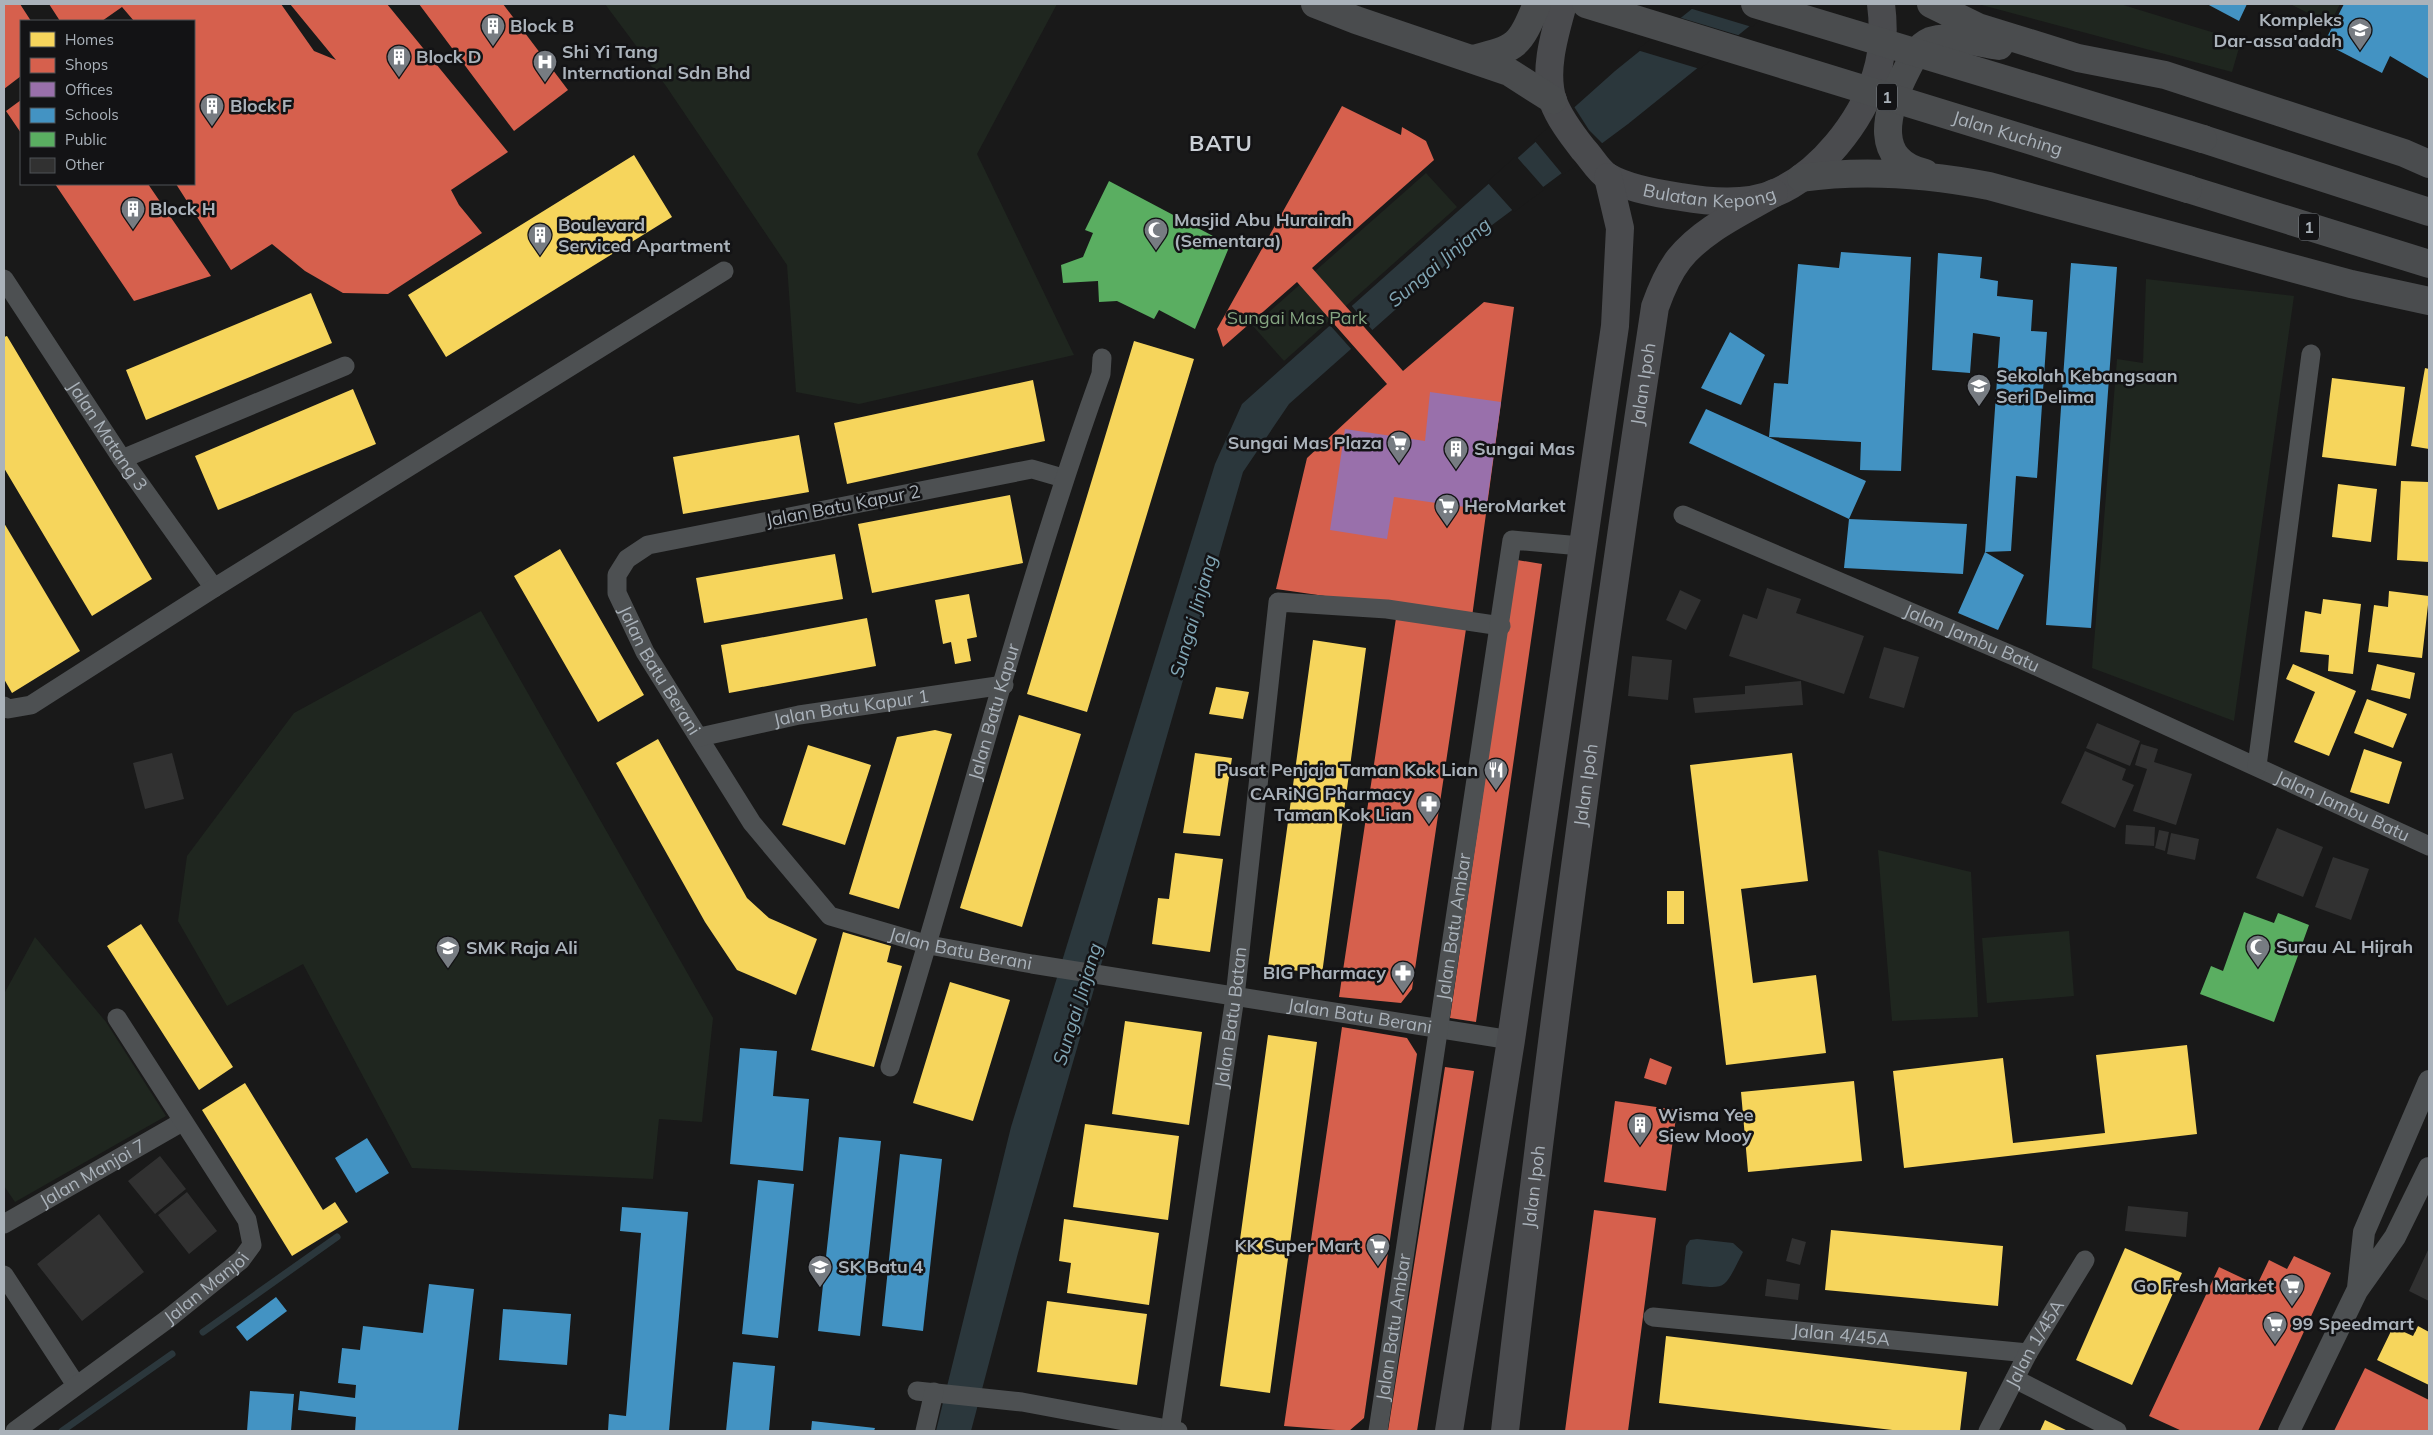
<svg xmlns="http://www.w3.org/2000/svg" width="2433" height="1435" font-family="Mulish,sans-serif">
  <style>
    .green { fill: #1f261f }
    .water { fill: #2b373c }
    .pier { fill: #191919 }
    .homes { fill: #f6d55c }
    .shops { fill: #d6604d }
    .offices { fill: #9970ab }
    .schools { fill: #4393c3 }
    .public { fill: #5aae61 }
    .lines { fill: none; stroke-linecap: round; stroke-linejoin: round }
    .stream { stroke: #2b373c; stroke-width: 7 }
    .building { fill: #313131 }
    .minor { stroke: #4d5052; stroke-width: 19 }
    .tertiary { stroke: #4d5052; stroke-width: 22 }
    .primary { stroke: #4a4b4e; stroke-width: 28 }
    .trunk { stroke: #4a4c4e; stroke-width: 28 }
    .trunk-bridge { stroke: #4a4c4e; stroke-width: 28 }
    .labels { text-anchor: middle; stroke-width: 5; stroke-linejoin: round; paint-order: stroke }
    .shield { fill: #131315; stroke: #7d8288; stroke-width: 1 }
    .shield-label { font-size: 16px; font-weight: bold; fill: #aab2ba }
    .poi-label { font-size: 18px; font-weight: bold; fill: #aab2ba; stroke: #131315; text-anchor: start }
    .street-label { font-size: 18px; fill: #aab2ba; stroke: #131315 }
    .park-label { font-size: 18px; fill: #85a581; stroke: #131315 }
    .water-label { font-size: 19px; font-style: italic; fill: #81a6b5; stroke: #131315 }
    .district-label { font-size: 22px; font-weight: bold; letter-spacing: 1px; fill: #cbd0d6; stroke: #131315 }
  </style>
  <rect width="100%" height="100%" fill="#191919"/>
  <path class="green" d="M605,4H1057L977,154L1074,355L859,404L796,392L787,265L666,86Z
    M1978,4H2120L2241,41L2232,72Z
    M2290,4H2340L2330,24Z
    M1426,173L1457,207L1284,361L1253,326Z
    M2146,279L2294,296L2234,721L2092,668L2117,359L2143,363Z
    M481,611L713,1018L702,1122L659,1119L653,1179L412,1168L303,964L227,1006L178,921L187,856L294,713Z
    M1878,850L1971,872L1978,1017L1892,1021Z
    M2069,931L2074,996L1987,1003L1982,938Z
    M35,937L106,1022L166,1116L15,1202L4,1186V994Z"/>
  <path class="water" d="M1698,4H1777L1628,124L1484,231L1289,404L1243,472L1018,1253L971,1431H936L1011,1127L1215,464L1242,404L1615,71Z
    M1697,1239L1733,1243L1743,1252C1722,1293 1728,1289 1682,1284L1686,1246L1690,1240Z"/>
  <path class="pier" d="M1694,4H1780L1752,27L1689,8Z
    M1678,17L1741,36L1700,69L1637,50Z
    M1573,105L1589,130L1604,145L1563,175L1534,140Z
    M1516,156L1545,189L1514,212L1487,182Z
    M1350,304L1374,332L1353,351L1328,323Z"/>
  <path class="homes" d="M634,155L672,217L446,357L408,295Z
    M311,293L332,343L146,420L126,370Z
    M7,336L152,579L92,616L4,468V337Z
    M1134,341L1194,359L1087,712L1027,694Z
    M2425,368L2429,369V449L2411,446Z
    M2332,378L2405,387L2396,466L2322,457Z
    M1033,380L1045,441L847,484L834,423Z
    M353,389L376,444L218,510L195,456Z
    M799,435L809,492L683,514L673,457Z
    M2401,481L2429,482V562L2397,560Z
    M2338,484L2377,489L2371,542L2332,537Z
    M1010,495L1023,563L872,593L858,524Z
    M4,523L80,651L12,693L4,679Z
    M560,549L644,695L598,722L514,576Z
    M835,554L843,599L704,623L696,578Z
    M2389,591L2429,596L2422,658L2368,652L2374,605L2388,607Z
    M969,594L977,637L967,639L971,661L955,664L951,642L943,644L935,600Z
    M2323,599L2361,604L2353,674L2328,671L2329,655L2300,652L2305,611L2321,614Z
    M867,618L876,666L729,693L721,645Z
    M1313,640L1366,648L1322,974L1268,967Z
    M2293,664L2356,691L2329,756L2294,742L2315,692L2286,679Z
    M2377,664L2415,673L2410,699L2371,690Z
    M1216,687L1249,692L1243,719L1209,714Z
    M2367,699L2407,714L2393,748L2354,733Z
    M1019,715L1081,734L1022,927L960,908Z
    M935,730L952,734L899,909L849,894L897,737Z
    M658,739L747,898L769,918L817,939L796,995L737,970L705,922L616,763Z
    M808,745L871,765L845,845L782,825Z
    M2364,749L2402,762L2389,804L2350,792Z
    M1195,753L1232,758L1220,836L1183,833Z
    M1792,753L1808,881L1741,889L1753,983L1816,975L1826,1053L1726,1065L1690,765Z
    M1175,853L1223,859L1210,952L1152,944L1158,898L1169,899Z
    M1667,891H1684V924H1667Z
    M141,924L233,1067L199,1090L107,946Z
    M843,932L891,946L887,962L902,966L874,1067L811,1050Z
    M950,982L1010,1000L973,1121L913,1103Z
    M1125,1021L1202,1032L1189,1125L1112,1114Z
    M1268,1035L1317,1042L1270,1393L1220,1386Z
    M2187,1045L2197,1134L1904,1168L1893,1071L2003,1058L2013,1143L2105,1133L2096,1055Z
    M1854,1081L1862,1161L1748,1172L1741,1092Z
    M245,1083L323,1210L335,1202L348,1222L292,1256L202,1110Z
    M1085,1124L1179,1136L1168,1220L1073,1207Z
    M1064,1219L1159,1233L1149,1305L1067,1293L1071,1263L1059,1261Z
    M1831,1230L2003,1246L1998,1306L1825,1290Z
    M2125,1248L2182,1273L2132,1385L2076,1360Z
    M1047,1301L1147,1314L1137,1385L1037,1372Z
    M2418,1326L2429,1332V1385L2377,1360L2393,1327L2413,1336Z
    M1666,1336L1967,1372L1960,1431H1901L1659,1403Z
    M2045,1420L2068,1431H2040Z"/>
  <path class="shops" d="M4,4H20L31,21H21V76L4,89Z
    M49,4H281L314,51L336,60L290,4H387L508,152L451,190L459,205L482,233L388,294L343,293L305,271L272,244L231,270L176,184H194V21H134L122,7L102,21H60Z
    M419,4H503L568,90L514,131Z
    M21,100V133L6,111Z
    M1342,106L1401,135L1402,127L1426,141L1434,160L1312,268L1403,371L1484,302L1514,307L1472,617L1276,589L1307,458L1387,384L1297,282L1223,347L1217,329Z
    M55,184H148L211,276L134,301Z
    M1517,560L1542,564L1476,1022L1450,1018Z
    M1396,618L1466,629L1412,989L1401,1003L1339,997Z
    M1342,1027L1407,1038L1417,1054L1367,1397L1364,1418L1349,1431L1284,1426Z
    M1650,1058L1672,1067L1666,1085L1644,1078Z
    M1445,1067L1474,1071L1417,1431H1388Z
    M1615,1101L1677,1110L1666,1191L1604,1182Z
    M1594,1210L1656,1218L1628,1431H1565Z
    M2294,1256L2331,1273L2258,1431H2182L2149,1416L2219,1267L2257,1285L2269,1260L2287,1269Z
    M2365,1368L2429,1400V1431H2334Z"/>
  <path class="offices" d="M1430,392L1501,402L1486,510L1394,497L1387,539L1330,530L1345,429L1425,441Z"/>
  <path class="schools" d="M2207,4H2247L2239,21Z
    M2344,4H2429V79L2390,56L2382,73L2324,43Z
    M1841,252L1911,257L1901,471L1860,470L1861,442L1769,437L1774,383L1788,384L1798,264L1839,268Z
    M1938,253L1982,257L1980,278L1998,281L1997,296L2033,300L2031,331L2047,332L2037,478L2016,476L2011,551L1985,552L2000,337L1973,333L1970,373L1932,370Z
    M2071,263L2117,267L2091,628L2046,625Z
    M1730,332L1765,355L1741,405L1701,388Z
    M1706,409L1866,481L1849,519L1689,443Z
    M1849,519L1967,524L1963,574L1844,568Z
    M1985,552L2024,575L1998,630L1958,613Z
    M740,1048L777,1051L773,1096L809,1099L803,1171L730,1164Z
    M839,1137L881,1141L860,1336L818,1331Z
    M367,1138L389,1173L356,1193L335,1158Z
    M900,1154L942,1159L923,1331L882,1326Z
    M758,1180L794,1184L778,1338L742,1334Z
    M622,1207L688,1212L669,1431H608L609,1414L626,1416L641,1233L620,1231Z
    M429,1284L474,1289L458,1431H355L356,1417L298,1410L300,1391L355,1398L356,1385L338,1383L342,1348L360,1350L363,1326L423,1333Z
    M276,1297L287,1311L247,1341L236,1327Z
    M503,1309L571,1314L567,1365L499,1360Z
    M733,1362L775,1366L769,1431H726Z
    M250,1391L294,1394L291,1431H247Z
    M812,1421L875,1428L874,1431H811Z"/>
  <path class="public" d="M1109,181L1230,245L1195,329L1159,310L1154,319L1117,301L1099,302L1098,281L1063,283L1061,265L1083,257L1093,233L1085,230Z
    M2244,912L2274,923L2278,913L2309,925L2274,1022L2200,994L2211,966L2223,971Z"/>
  <g class="lines">
    <path class="stream" d="M203,1332L337,1237
      M62,1431L172,1354"/>
  </g>
  <path class="building" d="M1767,588L1801,599L1796,613L1864,636L1844,694L1729,656L1743,614L1757,619Z
    M1680,590L1701,600L1686,630L1666,620Z
    M1884,647L1919,657L1904,708L1869,698Z
    M1632,656L1672,660L1668,700L1628,696Z
    M1801,681L1803,705L1695,713L1693,698L1745,694V686Z
    M2097,723L2140,741L2130,766L2086,748Z
    M2141,744L2158,749L2154,762L2192,774L2176,825L2133,811L2147,769L2135,765Z
    M2085,751L2126,769L2122,780L2134,785L2115,828L2061,803Z
    M172,753L184,799L145,809L133,763Z
    M2126,825L2155,827L2154,846L2125,844Z
    M2277,828L2323,847L2303,897L2256,878Z
    M2159,830L2169,832L2165,851L2155,848Z
    M2171,833L2199,839L2195,860L2167,854Z
    M2333,857L2369,869L2351,920L2315,907Z
    M160,1156L186,1189L155,1214L128,1181Z
    M187,1192L217,1231L189,1254L158,1215Z
    M2128,1206L2188,1212L2186,1237L2125,1231Z
    M99,1214L144,1272L82,1321L37,1264Z
    M1792,1238L1806,1242L1800,1265L1786,1261Z
    M2429,1248V1301L2409,1291Z
    M1767,1279L1800,1284L1798,1300L1765,1296Z"/>
  <g class="lines">
    <g class="minor">
      <path id="s1" d="M4,279L122,459L214,588"/>
      <path d="M122,459L345,366"/>
      <path id="s2" d="M1063,478L1032,469L648,545L627,559L617,575V593L645,652L752,823L830,916L929,945L1032,964L1511,1040"/>
      <path id="s3" d="M1683,515L2023,660L2429,846"/>
      <path d="M4,706L8,709L31,705L214,588L724,271"/>
      <path id="s4" d="M700,737L799,715L1004,685"/>
      <path d="M2257,766L2311,354"/>
      <path id="s5" d="M890,1067C962,837 1019,601 1101,374L1102,358"/>
      <path id="s6" d="M4,1224L182,1122"/>
      <path d="M4,1275L76,1385"/>
      <path id="s7" d="M1653,1317L2028,1353"/>
      <path d="M2015,1379L2117,1431"/>
      <path d="M917,1391L1022,1402L1178,1431"/>
      <path id="s8" d="M15,1431L169,1318L241,1260L252,1245L247,1220L117,1018"/>
      <path d="M925,1431L934,1392"/>
      <path id="s9" d="M1170,1431L1235,997L1278,602L1387,609L1501,626"/>
      <path id="s10" d="M1378,1431L1512,540L1581,546"/>
      <path id="s11" d="M1988,1431L2028,1353L2085,1260"/>
    </g>
    <path class="tertiary" d="M2358,1288L2364,1232L2429,1081
      M2289,1431L2357,1291L2395,1237L2429,1168"/>
    <g class="primary">
      <path id="s12" d="M1563,4C1555,33 1543,71 1553,101C1559,118 1572,135 1583,149C1591,157 1598,171 1608,177C1627,188 1660,194 1681,197C1710,202 1747,205 1775,193C1820,174 1861,122 1876,75C1883,53 1884,27 1881,4"/>
      <path d="M1449,1431L1511,1040L1615,326L1620,228L1608,177"/>
      <path id="s13" d="M1505,1431C1548,1055 1598,681 1655,307C1661,290 1668,273 1679,259C1703,229 1742,212 1774,193"/>
    </g>
    <path class="trunk" d="M1315,4L1356,20L1509,72L1553,100
      M1931,4L1978,27L2078,58L2165,75L2404,153L2429,164
      M1473,59C1517,48 1519,47 1537,4
      M2203,139L2429,212
      M1925,173C1873,161 1886,113 1903,77C1910,64 1916,47 1930,41C1950,34 1978,43 1999,46
      M1801,178C1864,169 1927,174 1989,186L2351,284L2429,301
      M2188,189L2429,264"/>
    <g class="trunk-bridge">
      <path id="s14" d="M1586,4L2188,189"/>
      <path d="M1755,4L2203,139"/>
    </g>
  </g>
  <defs>
    <symbol id="building-pin" viewBox="-11 -11 22 30"><path d="M0 17L-7.5 6A9.5 9.5 0 1 1 7.5 6Z" fill="#777c82" stroke="#131315"/><path d="M-4-6H4V6H1V3H-1V6H-4ZM-2.5-4.3h1.7v1.8h-1.7ZM.8-4.3h1.7v1.8H.8ZM-2.5-1h1.7V.8h-1.7ZM.8-1h1.7V.8H.8Z" fill="#fff"/></symbol>
    <symbol id="school-pin" viewBox="-11 -11 22 30"><path d="M0 17L-7.5 6A9.5 9.5 0 1 1 7.5 6Z" fill="#777c82" stroke="#131315"/><path d="M0-5L7-2L0 1L-7-2ZM-4 1L0 2.5L4 1V4Q0 6-4 4Z" fill="#fff"/></symbol>
    <symbol id="hospital-pin" viewBox="-11 -11 22 30"><path d="M0 17L-7.5 6A9.5 9.5 0 1 1 7.5 6Z" fill="#777c82" stroke="#131315"/><path d="M-5-5h3v3.5h4V-5h3V5h-3V1.5h-4V5h-3Z" fill="#fff"/></symbol>
    <symbol id="mosque-pin" viewBox="-11 -11 22 30"><path d="M0 17L-7.5 6A9.5 9.5 0 1 1 7.5 6Z" fill="#777c82" stroke="#131315"/><path d="M3.5-4.9A6 6 0 1 0 3.5 4.9A5 5 0 1 1 3.5-4.9Z" fill="#fff"/></symbol>
    <symbol id="supermarket-pin" viewBox="-11 -11 22 30"><path d="M0 17L-7.5 6A9.5 9.5 0 1 1 7.5 6Z" fill="#777c82" stroke="#131315"/><path d="M-6-5.5h2.5l.6 2H6L4.5 2H-2.5L-4.4-4H-6ZM-1.5 3.2a1.3 1.3 0 1 0 .1 0ZM3 3.2a1.3 1.3 0 1 0 .1 0Z" fill="#fff"/></symbol>
    <symbol id="restaurant-pin" viewBox="-11 -11 22 30"><path d="M0 17L-7.5 6A9.5 9.5 0 1 1 7.5 6Z" fill="#777c82" stroke="#131315"/><path d="M-5-6h1v4h1v-4h1v4h1v-4h1v5L-1.5 .5V6h-2V.5L-5-1ZM5-6V6H3V1.5H1.5Q1.5-4 5-6Z" fill="#fff"/></symbol>
    <symbol id="pharmacy-pin" viewBox="-11 -11 22 30"><path d="M0 17L-7.5 6A9.5 9.5 0 1 1 7.5 6Z" fill="#777c82" stroke="#131315"/><path d="M-2-6h4v4h4v4h-4v4h-4v-4h-4v-4h4Z" fill="#fff"/></symbol>
  </defs>
  <g fill-rule="evenodd">
    <use href="#building-pin" x="479" y="12" width="28" height="38"/>
    <use href="#school-pin" x="2346" y="16" width="28" height="38"/>
    <use href="#building-pin" x="385" y="43" width="28" height="38"/>
    <use href="#hospital-pin" x="531" y="48" width="28" height="38"/>
    <use href="#building-pin" x="198" y="92" width="28" height="38"/>
    <use href="#building-pin" x="119" y="195" width="28" height="38"/>
    <use href="#mosque-pin" x="1142" y="216" width="28" height="38"/>
    <use href="#building-pin" x="526" y="221" width="28" height="38"/>
    <use href="#school-pin" x="1965" y="372" width="28" height="38"/>
    <use href="#supermarket-pin" x="1385" y="429" width="28" height="38"/>
    <use href="#building-pin" x="1442" y="435" width="28" height="38"/>
    <use href="#supermarket-pin" x="1433" y="492" width="28" height="38"/>
    <use href="#restaurant-pin" x="1482" y="756" width="28" height="38"/>
    <use href="#pharmacy-pin" x="1415" y="790" width="28" height="38"/>
    <use href="#mosque-pin" x="2244" y="933" width="28" height="38"/>
    <use href="#school-pin" x="434" y="934" width="28" height="38"/>
    <use href="#pharmacy-pin" x="1389" y="959" width="28" height="38"/>
    <use href="#building-pin" x="1626" y="1111" width="28" height="38"/>
    <use href="#supermarket-pin" x="1364" y="1232" width="28" height="38"/>
    <use href="#school-pin" x="806" y="1253" width="28" height="38"/>
    <use href="#supermarket-pin" x="2278" y="1272" width="28" height="38"/>
    <use href="#supermarket-pin" x="2261" y="1310" width="28" height="38"/>
  </g>
  <g class="labels">
    <g class="shield">
      <rect x="1877" y="83.5" width="20" height="27" rx="4"/>
      <rect x="2299" y="213.5" width="20" height="27" rx="4"/>
    </g>
    <g class="shield-label">
      <text x="1887" y="103">1</text>
      <text x="2309" y="233">1</text>
    </g>
    <g class="poi-label">
      <text x="2342" y="26" text-anchor="end">Kompleks<tspan x="2342" dy="21">Dar-assa'adah</tspan></text>
      <text x="510" y="32">Block B</text>
      <text x="562" y="58">Shi Yi Tang<tspan x="562" dy="21">International Sdn Bhd</tspan></text>
      <text x="416" y="63">Block D</text>
      <text x="230" y="112">Block F</text>
      <text x="150" y="215">Block H</text>
      <text x="1174" y="226">Masjid Abu Hurairah<tspan x="1174" dy="21">(Sementara)</tspan></text>
      <text x="558" y="231">Boulevard<tspan x="558" dy="21">Serviced Apartment</tspan></text>
      <text x="1996" y="382">Sekolah Kebangsaan<tspan x="1996" dy="21">Seri Delima</tspan></text>
      <text x="1382" y="449" text-anchor="end">Sungai Mas Plaza</text>
      <text x="1474" y="455">Sungai Mas</text>
      <text x="1464" y="512">HeroMarket</text>
      <text x="1478" y="776" text-anchor="end">Pusat Penjaja Taman Kok Lian</text>
      <text x="1412" y="800" text-anchor="end">CARiNG Pharmacy<tspan x="1412" dy="21">Taman Kok Lian</tspan></text>
      <text x="2276" y="953">Surau AL Hijrah</text>
      <text x="466" y="954">SMK Raja Ali</text>
      <text x="1386" y="979" text-anchor="end">BIG Pharmacy</text>
      <text x="1658" y="1121">Wisma Yee<tspan x="1658" dy="21">Siew Mooy</tspan></text>
      <text x="1360" y="1252" text-anchor="end">KK Super Mart</text>
      <text x="838" y="1273">SK Batu 4</text>
      <text x="2274" y="1292" text-anchor="end">Go Fresh Market</text>
      <text x="2292" y="1330">99 Speedmart</text>
    </g>
    <g class="street-label">
      <text dy="6" stroke="none"><textPath href="#s14" startOffset="441">Jalan Kuching</textPath></text>
      <text dy="6" stroke="none"><textPath href="#s12" startOffset="298">Bulatan Kepong</textPath></text>
      <text dy="6" stroke="none"><textPath href="#s13" startOffset="1056">Jalan Ipoh</textPath></text>
      <text dy="6" stroke="none"><textPath href="#s1" startOffset="188">Jalan Matang 3</textPath></text>
      <text transform="translate(843 506) rotate(-11)" y="6">Jalan Batu Kapur 2</text>
      <text dy="6" stroke="none"><textPath href="#s3" startOffset="314">Jalan Jambu Batu</textPath></text>
      <text dy="6" stroke="none"><textPath href="#s2" startOffset="574">Jalan Batu Berani</textPath></text>
      <text dy="6" stroke="none"><textPath href="#s4" startOffset="154">Jalan Batu Kapur 1</textPath></text>
      <text dy="6" stroke="none"><textPath href="#s5" startOffset="370">Jalan Batu Kapur</textPath></text>
      <text dy="6" stroke="none"><textPath href="#s13" startOffset="651">Jalan Ipoh</textPath></text>
      <text dy="6" stroke="none"><textPath href="#s3" startOffset="721">Jalan Jambu Batu</textPath></text>
      <text dy="6" stroke="none"><textPath href="#s10" startOffset="510">Jalan Batu Ambar</textPath></text>
      <text dy="6" stroke="none"><textPath href="#s2" startOffset="1009">Jalan Batu Berani</textPath></text>
      <text dy="6" stroke="none"><textPath href="#s2" startOffset="1414">Jalan Batu Berani</textPath></text>
      <text dy="6" stroke="none"><textPath href="#s9" startOffset="418">Jalan Batu Batan</textPath></text>
      <text dy="6" stroke="none"><textPath href="#s6" startOffset="102">Jalan Manjoi 7</textPath></text>
      <text dy="6" stroke="none"><textPath href="#s13" startOffset="246">Jalan Ipoh</textPath></text>
      <text dy="6" stroke="none"><textPath href="#s8" startOffset="239">Jalan Manjoi</textPath></text>
      <text dy="6" stroke="none"><textPath href="#s10" startOffset="105">Jalan Batu Ambar</textPath></text>
      <text dy="6" stroke="none"><textPath href="#s7" startOffset="189">Jalan 4/45A</textPath></text>
      <text dy="6" stroke="none"><textPath href="#s11" startOffset="99">Jalan 1/45A</textPath></text>
    </g>
    <g class="park-label">
      <text x="1297" y="324">Sungai Mas Park</text>
    </g>
    <g class="water-label">
      <text transform="translate(1439 262) rotate(-40)" y="7">Sungai Jinjang</text>
      <text transform="translate(1193 616) rotate(-74)" y="7">Sungai Jinjang</text>
      <text transform="translate(1077 1004) rotate(-73)" y="7">Sungai Jinjang</text>
    </g>
    <g class="district-label">
      <text x="1221" y="151">BATU</text>
    </g>
  </g>
  <rect width="2433" height="1435" fill="none" stroke="#aab2ba" stroke-width="10"/>
  <rect x="20" y="20" width="175" height="165" fill="#131315" stroke="#4f5357"/>
  <rect x="30" y="32" width="25" height="15" fill="#f6d55c" stroke="#4f5357"/>
  <text x="65" y="45" font-size="15" fill="#aab2ba">Homes</text>
  <rect x="30" y="58" width="25" height="15" fill="#d6604d" stroke="#4f5357"/>
  <text x="65" y="70" font-size="15" fill="#aab2ba">Shops</text>
  <rect x="30" y="82" width="25" height="15" fill="#9970ab" stroke="#4f5357"/>
  <text x="65" y="95" font-size="15" fill="#aab2ba">Offices</text>
  <rect x="30" y="108" width="25" height="15" fill="#4393c3" stroke="#4f5357"/>
  <text x="65" y="120" font-size="15" fill="#aab2ba">Schools</text>
  <rect x="30" y="132" width="25" height="15" fill="#5aae61" stroke="#4f5357"/>
  <text x="65" y="145" font-size="15" fill="#aab2ba">Public</text>
  <rect x="30" y="158" width="25" height="15" fill="#313131" stroke="#4f5357"/>
  <text x="65" y="170" font-size="15" fill="#aab2ba">Other</text>
</svg>
